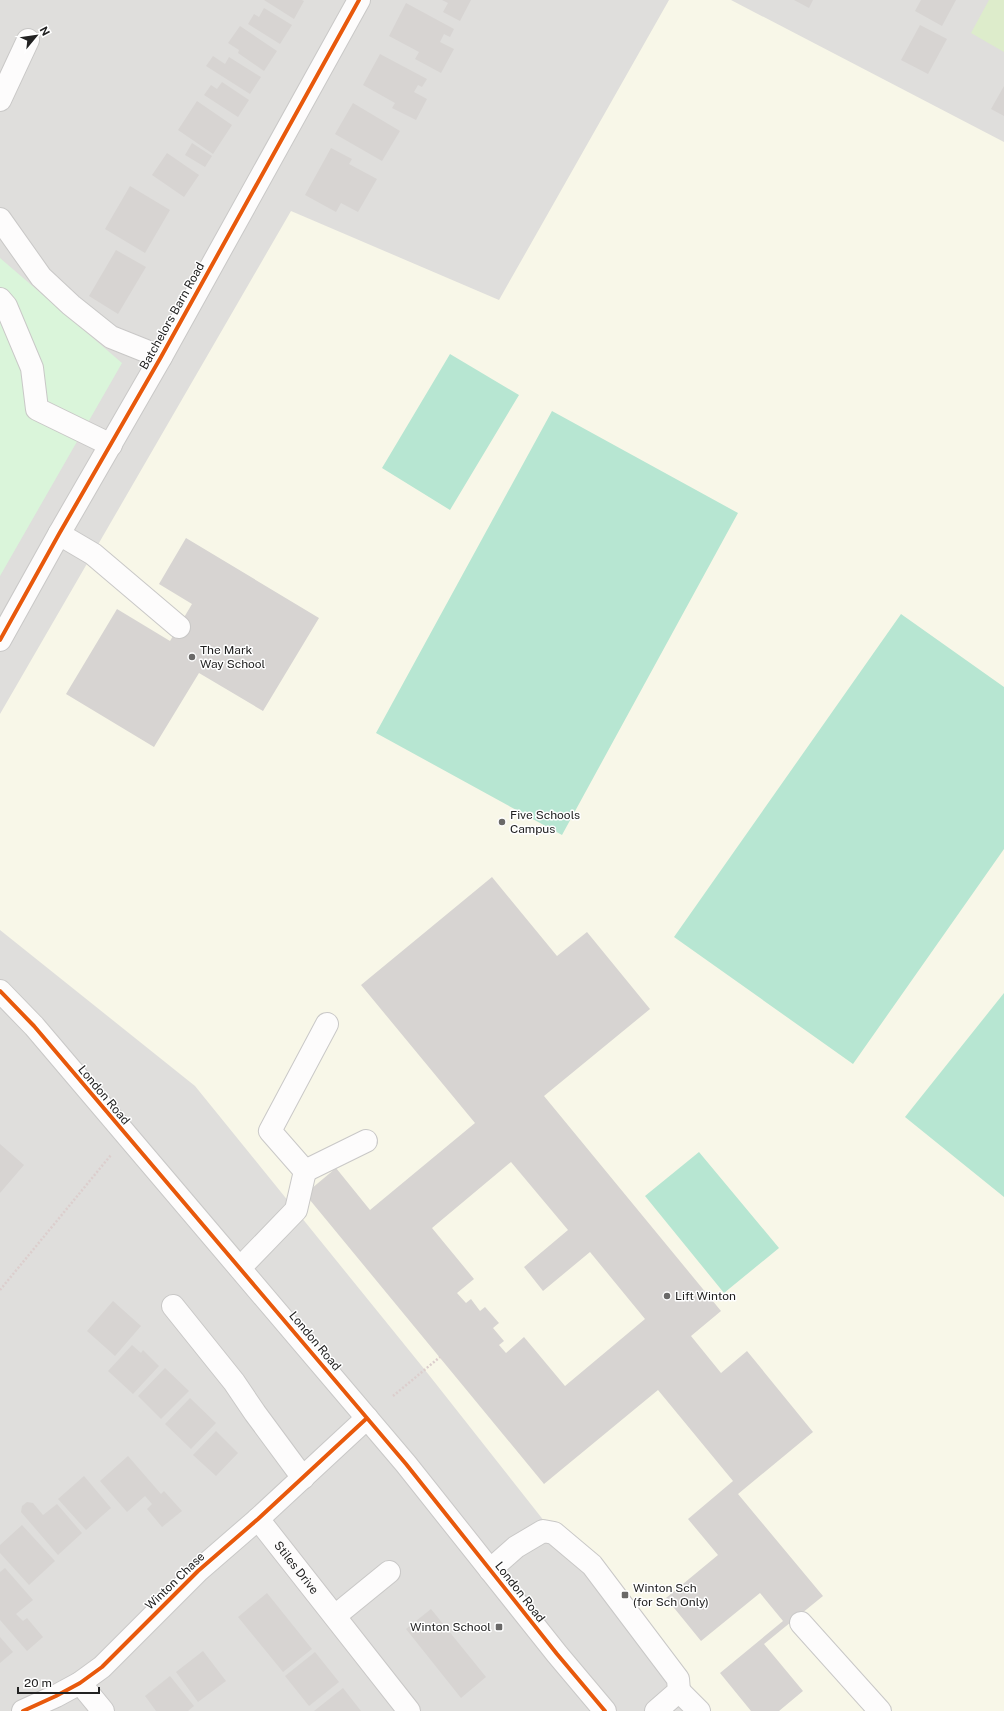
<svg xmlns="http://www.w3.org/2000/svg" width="1004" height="1711" font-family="'Public Sans',sans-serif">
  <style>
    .residential { fill: #dfdedc }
    .education { fill: #f8f7e8 }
    .grass { fill: #ddeccb }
    .park { fill: #daf5da }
    .pitch { fill: #b7e6d2 }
    .building { fill: #d7d4d2; fill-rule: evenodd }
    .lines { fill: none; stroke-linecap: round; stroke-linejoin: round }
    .minor-casing { stroke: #c9c8c7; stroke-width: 24 }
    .path { stroke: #dccecd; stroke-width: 2.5; stroke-dasharray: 2 2; stroke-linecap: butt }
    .minor { stroke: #fdfcfc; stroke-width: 22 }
    .cycleway-casing { stroke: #fff; stroke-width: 6 }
    .cycleway { stroke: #e8590c; stroke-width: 4 }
    .poi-dot { fill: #6a6968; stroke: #fff; stroke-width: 1.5 }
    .labels { text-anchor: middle; stroke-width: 3; stroke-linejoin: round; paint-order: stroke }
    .street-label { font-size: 12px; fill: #222; stroke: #fff }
    .poi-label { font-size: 12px; fill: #222; stroke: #fff; text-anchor: start }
  </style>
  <rect width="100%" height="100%" fill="#f0eeeb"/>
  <path class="residential" d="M0,0H1004V1711H0Z"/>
  <path class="education" d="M669,0H731L1004,142V1711H694L425,1370L195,1086L0,930V714L291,211L499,300Z"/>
  <path class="grass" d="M989,0H1004V52L971,33Z"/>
  <path class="park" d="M0,258L122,363L0,576Z"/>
  <path class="pitch" d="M450,354L519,395L450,510L382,468Z
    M552,411L738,513L562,835L376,733Z
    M901,614L1004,687V849L853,1064L674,937Z
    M1004,993V1197L905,1117Z
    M699,1152L779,1248L724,1293L645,1196Z"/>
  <path class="building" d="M264,0H302L304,1L294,19Z
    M442,0H471L460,21L443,12L448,3Z
    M794,0H813L809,8Z
    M921,0H956L942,26L915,11Z
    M406,3L454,29L450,37L444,34L440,42L454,49L441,73L415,59L419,52L389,36Z
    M264,8L292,25L280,44L248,24L254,14L259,17Z
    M920,25L947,39L928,74L901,60Z
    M240,26L277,51L264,71L238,53L239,50L228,43Z
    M380,54L427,79L422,87L418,85L414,92L427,99L416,120L392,108L395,103L363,85Z
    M213,56L225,64L229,57L261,77L250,94L206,66Z
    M222,82L249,100L238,117L204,95L211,85L217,89Z
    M1004,86V116L991,109Z
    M197,101L232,125L213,154L178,130Z
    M353,103L400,131L382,161L335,134Z
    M192,143L212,156L205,167L185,155Z
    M331,148L352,159L349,164L377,179L358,212L341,203L336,212L305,195Z
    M167,153L199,175L184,197L152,175Z
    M130,186L170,210L145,253L105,229Z
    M116,250L146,267L118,314L89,296Z
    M186,538L319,618L263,711L199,673L154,747L66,694L117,609L170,641L192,604L159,584Z
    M492,877L557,956L587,932L650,1009L544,1096L721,1311L691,1336L721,1373L747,1351L813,1432L738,1494L823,1596L764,1644L803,1691L779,1711H751L720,1673L783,1621L760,1593L701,1641L666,1598L718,1555L688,1519L733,1481L658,1390L544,1484L305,1194L336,1168L370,1210L475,1123L361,985ZM511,1162L568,1230L524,1267L543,1291L590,1252L645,1319L565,1386L524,1337L506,1353L499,1345L504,1341L493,1328L499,1323L485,1307L480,1311L471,1299L466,1303L457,1293L474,1279L432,1228Z
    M0,1144L24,1165L0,1193Z
    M113,1301L141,1326L115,1356L87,1331Z
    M132,1345L141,1353L143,1350L159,1366L133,1394L108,1371Z
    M165,1368L189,1391L161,1419L138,1396Z
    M190,1398L216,1423L191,1449L165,1424Z
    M216,1431L238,1453L216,1476L193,1455Z
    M128,1456L161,1494L164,1491L182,1511L162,1527L147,1509L152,1504L145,1496L127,1512L100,1481Z
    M84,1476L111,1508L86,1530L58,1499Z
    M27,1502L33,1503L43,1515L57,1504L82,1533L58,1555L21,1512L22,1506Z
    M22,1525L55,1561L29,1585L0,1553V1545Z
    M5,1568L33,1600L16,1614L23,1621L27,1618L43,1637L27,1651L0,1620V1572Z
    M267,1593L312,1649L283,1672L238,1617Z
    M431,1609L486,1677L461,1698L406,1629Z
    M0,1637L13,1652L0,1663Z
    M203,1651L226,1681L198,1702L176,1672Z
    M315,1652L339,1682L309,1706L285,1676Z
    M170,1676L194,1706L188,1711H156L145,1696Z
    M343,1688L361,1711H314Z"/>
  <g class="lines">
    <defs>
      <g id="minor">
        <path d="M0,100L28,40"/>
        <path d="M0,219L41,277L71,305L111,337L161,357"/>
        <path d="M0,299L6,306L32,368L37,409L111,445"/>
        <path d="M59,534L93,554L179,627"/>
        <path d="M0,640L59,534L161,357L359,0"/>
        <path d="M0,991L34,1026L406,1464L557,1654L605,1711"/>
        <path d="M305,1171L366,1141"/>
        <path d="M240,1268L296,1210L305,1171L270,1131L327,1024"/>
        <path d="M173,1306L234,1382L255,1413L303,1478"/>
        <path id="s1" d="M258,1519L409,1711"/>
        <path d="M490,1570L516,1547L543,1531L554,1533L592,1565L678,1679L679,1691L656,1711"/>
        <path d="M335,1616L389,1572"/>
        <path d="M801,1623L880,1711"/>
        <path d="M80,1683L103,1711"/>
        <path d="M679,1691L699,1711"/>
        <path d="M23,1711L56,1696L80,1683L102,1667L198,1571L258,1519L367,1418"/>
      </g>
    </defs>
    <use href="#minor" class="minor-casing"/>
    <path class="path" d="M0,1290L111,1155
      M393,1396L440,1357"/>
    <use href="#minor" class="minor"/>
    <defs>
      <path id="cycleway" d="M0,640L59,534L161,357L359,0
        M0,991L34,1026L406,1464L557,1654L605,1711
        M23,1711L56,1696L80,1683L102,1667L198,1571L258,1519L367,1418"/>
    </defs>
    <use href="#cycleway" class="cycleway-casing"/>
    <use href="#cycleway" class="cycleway"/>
  </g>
  <g class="poi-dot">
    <circle cx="192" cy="657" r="4"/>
    <circle cx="502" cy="822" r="4"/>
    <circle cx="667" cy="1296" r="4"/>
    <rect x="621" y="1591" width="8" height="8" rx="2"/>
    <rect x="495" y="1623" width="8" height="8" rx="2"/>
  </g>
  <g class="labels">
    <g class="street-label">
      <text transform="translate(172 316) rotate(-61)" y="4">Batchelors Barn Road</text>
      <text transform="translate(104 1095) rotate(50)" y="4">London Road</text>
      <text transform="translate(315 1341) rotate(50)" y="4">London Road</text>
      <text dy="4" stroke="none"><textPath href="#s1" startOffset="62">Stiles Drive</textPath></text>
      <text transform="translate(175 1581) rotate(-44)" y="4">Winton Chase</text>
      <text transform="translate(520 1592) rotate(52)" y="4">London Road</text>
    </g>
    <g class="poi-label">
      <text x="200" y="654">The Mark<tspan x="200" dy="14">Way School</tspan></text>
      <text x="510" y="819">Five Schools<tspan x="510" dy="14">Campus</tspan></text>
      <text x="675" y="1300">Lift Winton</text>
      <text x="633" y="1592">Winton Sch<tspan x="633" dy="14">(for Sch Only)</tspan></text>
      <text x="491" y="1631" text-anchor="end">Winton School</text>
    </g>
  </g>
  <g transform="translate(36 36) rotate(61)" stroke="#ffffff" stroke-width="3" paint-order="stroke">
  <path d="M0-3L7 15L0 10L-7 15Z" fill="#222222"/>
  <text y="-6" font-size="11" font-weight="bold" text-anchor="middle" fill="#222222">N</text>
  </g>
  <path d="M18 1687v6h81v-6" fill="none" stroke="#222222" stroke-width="2"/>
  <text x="24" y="1687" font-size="12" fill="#222222" stroke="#ffffff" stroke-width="3" paint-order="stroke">20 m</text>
</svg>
